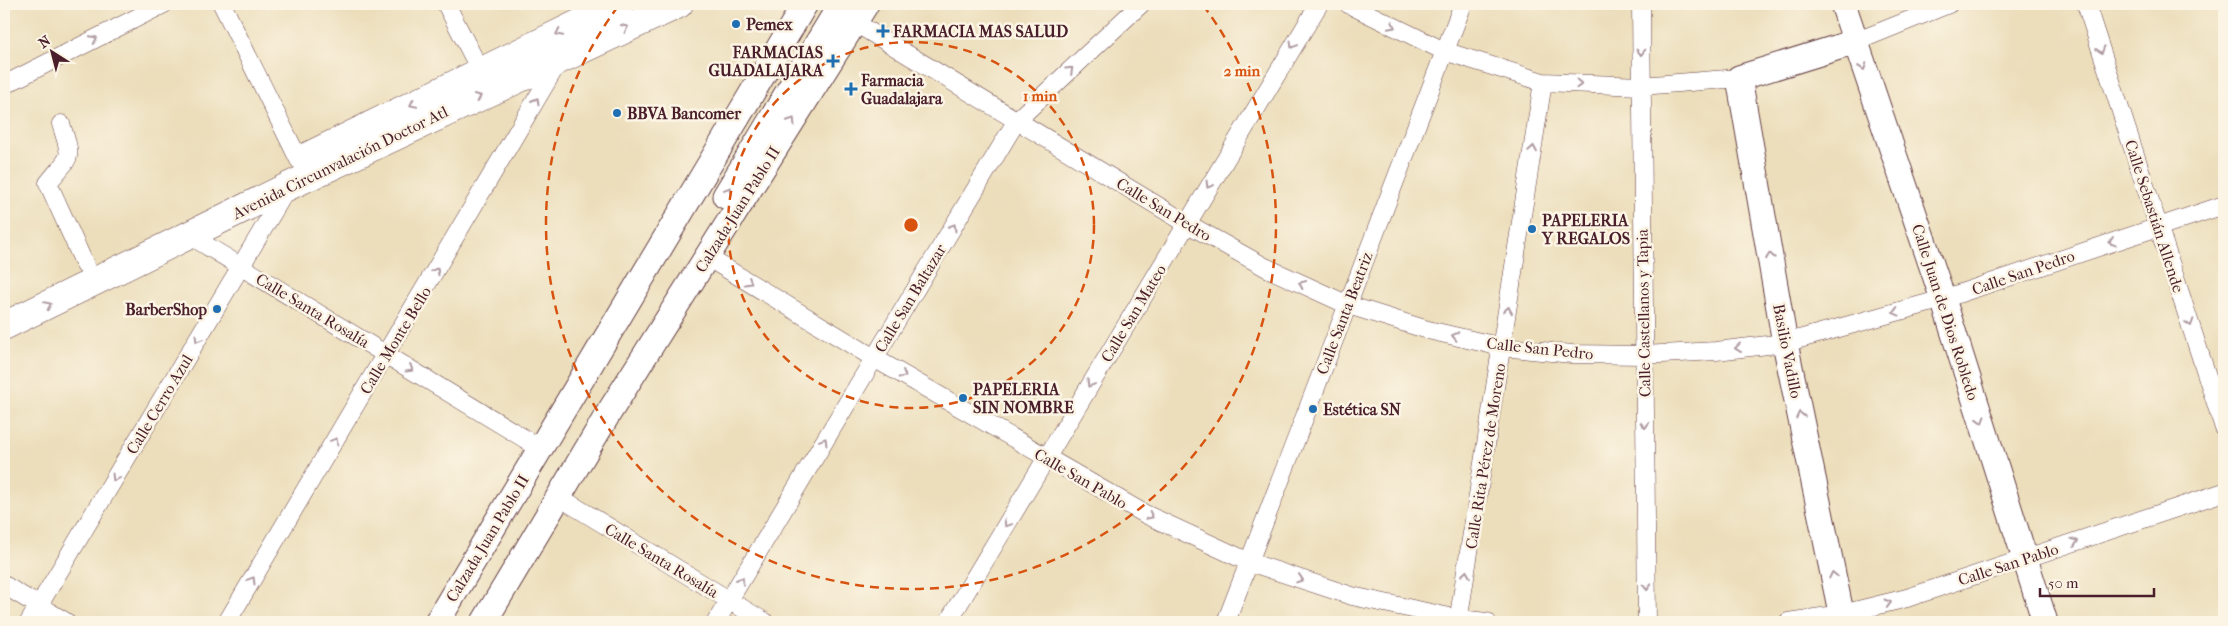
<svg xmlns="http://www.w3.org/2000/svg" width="2228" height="626" font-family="'IM FELL French Canon',serif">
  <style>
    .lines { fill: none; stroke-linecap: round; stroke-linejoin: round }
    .street-casing { stroke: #623c41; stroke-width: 19 }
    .secondary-casing { stroke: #623c41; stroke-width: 27 }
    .primary-casing { stroke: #623c41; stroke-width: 29 }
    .street { stroke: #fff; stroke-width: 18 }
    .secondary { stroke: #fff; stroke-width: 25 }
    .primary { stroke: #fff; stroke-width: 28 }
    .oneway { stroke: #ae9aa0 }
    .ring { fill: none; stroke: #d8530f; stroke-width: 2.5; stroke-dasharray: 9 6 }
    .poi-dot { fill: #1f6fb2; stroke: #fcf5e5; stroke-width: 2 }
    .labels { text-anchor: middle; stroke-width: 5; stroke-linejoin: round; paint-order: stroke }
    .poi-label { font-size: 16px; font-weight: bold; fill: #4a1f2b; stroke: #fcf5e5; text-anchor: start }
    .street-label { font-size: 16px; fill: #4a1f2b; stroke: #fcf5e5 }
    .centre { fill: #d8530f; stroke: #fcf5e5; stroke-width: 2.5 }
    .ring-label { font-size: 15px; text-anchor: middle; font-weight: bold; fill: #d8530f; stroke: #fcf5e5; stroke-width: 5; stroke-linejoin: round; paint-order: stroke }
  </style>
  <rect width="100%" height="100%" fill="#fcf5e5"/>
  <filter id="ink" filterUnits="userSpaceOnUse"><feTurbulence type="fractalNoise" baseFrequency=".02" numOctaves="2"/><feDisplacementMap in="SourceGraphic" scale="10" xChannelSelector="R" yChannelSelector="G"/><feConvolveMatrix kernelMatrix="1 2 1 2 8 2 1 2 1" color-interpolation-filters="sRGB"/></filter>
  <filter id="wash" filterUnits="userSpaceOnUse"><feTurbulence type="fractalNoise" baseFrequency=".0096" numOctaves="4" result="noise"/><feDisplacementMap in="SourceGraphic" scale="20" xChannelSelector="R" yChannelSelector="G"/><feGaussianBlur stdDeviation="1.12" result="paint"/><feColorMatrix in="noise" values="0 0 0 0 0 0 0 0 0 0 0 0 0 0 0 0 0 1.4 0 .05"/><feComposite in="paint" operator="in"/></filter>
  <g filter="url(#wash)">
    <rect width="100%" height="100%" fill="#ecdebb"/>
  </g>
  <g filter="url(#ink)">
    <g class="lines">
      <defs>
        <path id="street" d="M222,4L299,160
          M446,4L481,72
          M1348,4L1444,51L1543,82L1641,86L1739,78
          M1641,4L1647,622
          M2086,4L2224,428
          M854,22L1186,223L1265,267L1348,305L1428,330L1502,347L1572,354L1644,355L1716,351L1785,343L1943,299L2224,205
          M1855,42L1949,4
          M4,85L164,4
          M61,124C73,162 72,153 48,183L85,265
          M189,235L540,448
          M707,257L874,358L1145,514L1249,562L1352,596L1459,619L1487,622
          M559,497L765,622
          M4,585L66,622
          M29,622L288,187
          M227,622L559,61
          M716,622L1017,120L1141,4
          M948,622L1319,4
          M1226,622L1463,4
          M1458,622L1543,82
          M1788,622L1842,614L1907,598L2224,492"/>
        <path id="secondary" d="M1843,4L1943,299L2045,622
          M725,196L841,4
          M437,622L805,4
          M484,622L608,414L866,4
          M1843,622L1785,343L1739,78L1855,42"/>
        <path id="primary" d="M306,157L619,4
          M4,326L289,186L679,4"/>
      </defs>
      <use href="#street" class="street-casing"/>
      <use href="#secondary" class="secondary-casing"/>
      <use href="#primary" class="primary-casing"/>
      <use href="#street" class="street"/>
      <use href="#secondary" class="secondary"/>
      <use href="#primary" class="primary"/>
    </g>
    <defs><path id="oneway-chevron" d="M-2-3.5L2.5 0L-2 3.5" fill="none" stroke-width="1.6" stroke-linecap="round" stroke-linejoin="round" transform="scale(1.25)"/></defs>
    <g class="oneway">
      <use href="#oneway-chevron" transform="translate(1392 26) rotate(27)"/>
      <use href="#oneway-chevron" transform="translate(625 28) rotate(-25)"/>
      <use href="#oneway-chevron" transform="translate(559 33) rotate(154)"/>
      <use href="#oneway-chevron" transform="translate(94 39) rotate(-27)"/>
      <use href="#oneway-chevron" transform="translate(1293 45) rotate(121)"/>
      <use href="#oneway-chevron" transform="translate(2101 50) rotate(72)"/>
      <use href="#oneway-chevron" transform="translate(1641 52) rotate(90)"/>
      <use href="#oneway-chevron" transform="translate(1863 67) rotate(71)"/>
      <use href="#oneway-chevron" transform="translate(1070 70) rotate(-43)"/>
      <use href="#oneway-chevron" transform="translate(1579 84) rotate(2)"/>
      <use href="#oneway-chevron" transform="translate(478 97) rotate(-25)"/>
      <use href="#oneway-chevron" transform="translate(536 101) rotate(-60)"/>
      <use href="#oneway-chevron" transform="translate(413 104) rotate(154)"/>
      <use href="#oneway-chevron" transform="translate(792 121) rotate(-58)"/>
      <use href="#oneway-chevron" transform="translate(1533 149) rotate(-81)"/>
      <use href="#oneway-chevron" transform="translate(1209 185) rotate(121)"/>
      <use href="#oneway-chevron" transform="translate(729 190) rotate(-59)"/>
      <use href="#oneway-chevron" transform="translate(953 227) rotate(-59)"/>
      <use href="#oneway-chevron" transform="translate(2112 242) rotate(161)"/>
      <use href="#oneway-chevron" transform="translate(1770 256) rotate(-100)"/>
      <use href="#oneway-chevron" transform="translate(436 271) rotate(-60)"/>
      <use href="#oneway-chevron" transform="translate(749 282) rotate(31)"/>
      <use href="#oneway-chevron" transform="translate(1302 284) rotate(-155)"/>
      <use href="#oneway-chevron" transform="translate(48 305) rotate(-26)"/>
      <use href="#oneway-chevron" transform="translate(1508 310) rotate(-81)"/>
      <use href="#oneway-chevron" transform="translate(1896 312) rotate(165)"/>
      <use href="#oneway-chevron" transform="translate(2190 323) rotate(72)"/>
      <use href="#oneway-chevron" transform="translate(1455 336) rotate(-167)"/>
      <use href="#oneway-chevron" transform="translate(198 339) rotate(121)"/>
      <use href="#oneway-chevron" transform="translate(1738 348) rotate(173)"/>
      <use href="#oneway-chevron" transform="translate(410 369) rotate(31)"/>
      <use href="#oneway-chevron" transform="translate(903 375) rotate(30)"/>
      <use href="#oneway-chevron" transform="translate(1090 384) rotate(121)"/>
      <use href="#oneway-chevron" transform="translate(1800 415) rotate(-102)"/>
      <use href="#oneway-chevron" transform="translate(1981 420) rotate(73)"/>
      <use href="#oneway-chevron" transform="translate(1645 425) rotate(89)"/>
      <use href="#oneway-chevron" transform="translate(335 441) rotate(-59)"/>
      <use href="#oneway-chevron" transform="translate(824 441) rotate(-59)"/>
      <use href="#oneway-chevron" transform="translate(115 478) rotate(121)"/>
      <use href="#oneway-chevron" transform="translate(1150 516) rotate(26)"/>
      <use href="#oneway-chevron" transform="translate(1007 524) rotate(121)"/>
      <use href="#oneway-chevron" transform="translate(2075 542) rotate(-18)"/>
      <use href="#oneway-chevron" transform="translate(1466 574) rotate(-81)"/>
      <use href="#oneway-chevron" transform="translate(1833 575) rotate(-102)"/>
      <use href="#oneway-chevron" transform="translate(1300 579) rotate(18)"/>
      <use href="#oneway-chevron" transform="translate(252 580) rotate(-59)"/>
      <use href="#oneway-chevron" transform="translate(741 580) rotate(-59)"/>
      <use href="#oneway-chevron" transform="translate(1647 587) rotate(89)"/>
      <use href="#oneway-chevron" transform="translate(1888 603) rotate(-16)"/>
    </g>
  </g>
  <g class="ring">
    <circle cx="911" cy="225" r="183"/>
    <path d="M1203 5A365 365 0 1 1 619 5"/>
  </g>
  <g class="poi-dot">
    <circle cx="736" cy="24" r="5"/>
    <path d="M880.5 23.5h5v5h5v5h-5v5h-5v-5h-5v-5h5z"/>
    <path d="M830.5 53.5h5v5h5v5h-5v5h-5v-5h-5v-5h5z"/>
    <path d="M848.5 81.5h5v5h5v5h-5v5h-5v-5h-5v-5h5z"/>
    <circle cx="617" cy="113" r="5"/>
    <circle cx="1532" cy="229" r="5"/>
    <circle cx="217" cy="309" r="5"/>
    <circle cx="963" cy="398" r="5"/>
    <circle cx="1313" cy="409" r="5"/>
  </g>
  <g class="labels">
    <g class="poi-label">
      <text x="746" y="30">Pemex</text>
      <text x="893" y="37">FARMACIA MAS SALUD</text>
      <text x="823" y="58" text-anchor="end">FARMACIAS<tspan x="823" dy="18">GUADALAJARA</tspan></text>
      <text x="861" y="86">Farmacia<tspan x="861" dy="18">Guadalajara</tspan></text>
      <text x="627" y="119">BBVA Bancomer</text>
      <text x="1542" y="226">PAPELERIA<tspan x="1542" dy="18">Y REGALOS</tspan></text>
      <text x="207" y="315" text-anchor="end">BarberShop</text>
      <text x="973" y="395">PAPELERIA<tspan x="973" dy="18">SIN NOMBRE</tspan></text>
      <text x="1323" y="415">Estética SN</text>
    </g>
    <g class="street-label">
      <text transform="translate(340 162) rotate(-26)" y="6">Avenida Circunvalación Doctor Atl</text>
      <text transform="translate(737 209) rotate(-58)" y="6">Calzada Juan Pablo II</text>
      <text transform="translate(1164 209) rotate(31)" y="6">Calle San Pedro</text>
      <text transform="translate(2155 216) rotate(72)" y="6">Calle Sebastián Allende</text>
      <text transform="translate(2023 272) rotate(-19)" y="6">Calle San Pedro</text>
      <text transform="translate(910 298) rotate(-59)" y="6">Calle San Baltazar</text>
      <text transform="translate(313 310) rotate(31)" y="6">Calle Santa Rosalía</text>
      <text transform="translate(1946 312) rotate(72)" y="6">Calle Juan de Dios Robledo</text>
      <text transform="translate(1133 313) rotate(-59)" y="6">Calle San Mateo</text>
      <text transform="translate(1344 313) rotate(-69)" y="6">Calle Santa Beatriz</text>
      <text transform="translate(1643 313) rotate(-91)" y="6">Calle Castellanos y Tapia</text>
      <text transform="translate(395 340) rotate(-59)" y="6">Calle Monte Bello</text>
      <text transform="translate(1540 348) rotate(6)" y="6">Calle San Pedro</text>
      <text transform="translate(1788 351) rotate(79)" y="6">Basilio Vadillo</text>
      <text transform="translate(159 404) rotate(-59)" y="6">Calle Cerro Azul</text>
      <text transform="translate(1485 456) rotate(-81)" y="6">Calle Rita Pérez de Moreno</text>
      <text transform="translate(1081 478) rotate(30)" y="6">Calle San Pablo</text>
      <text transform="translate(487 538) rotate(-59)" y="6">Calzada Juan Pablo II</text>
      <text transform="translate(662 560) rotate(31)" y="6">Calle Santa Rosalía</text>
      <text transform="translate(2008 564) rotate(-18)" y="6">Calle San Pablo</text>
    </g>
  </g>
  <circle cx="911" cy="225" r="8" class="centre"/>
  <g class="ring-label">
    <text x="1242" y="76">2 min</text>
    <text x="1040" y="101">1 min</text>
  </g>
  <rect width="2228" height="626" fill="none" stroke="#fcf5e5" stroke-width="20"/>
  <g transform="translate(52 52) rotate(324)" stroke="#fcf5e5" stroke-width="4" paint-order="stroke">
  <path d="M0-4L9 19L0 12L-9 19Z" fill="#4a1f2b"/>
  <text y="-8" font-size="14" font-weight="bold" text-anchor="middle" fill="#4a1f2b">N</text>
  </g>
  <path d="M2040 588v8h114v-8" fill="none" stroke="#4a1f2b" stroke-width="2.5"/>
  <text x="2048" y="588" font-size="15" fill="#4a1f2b" stroke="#fcf5e5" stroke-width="4" paint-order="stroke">50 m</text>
</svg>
